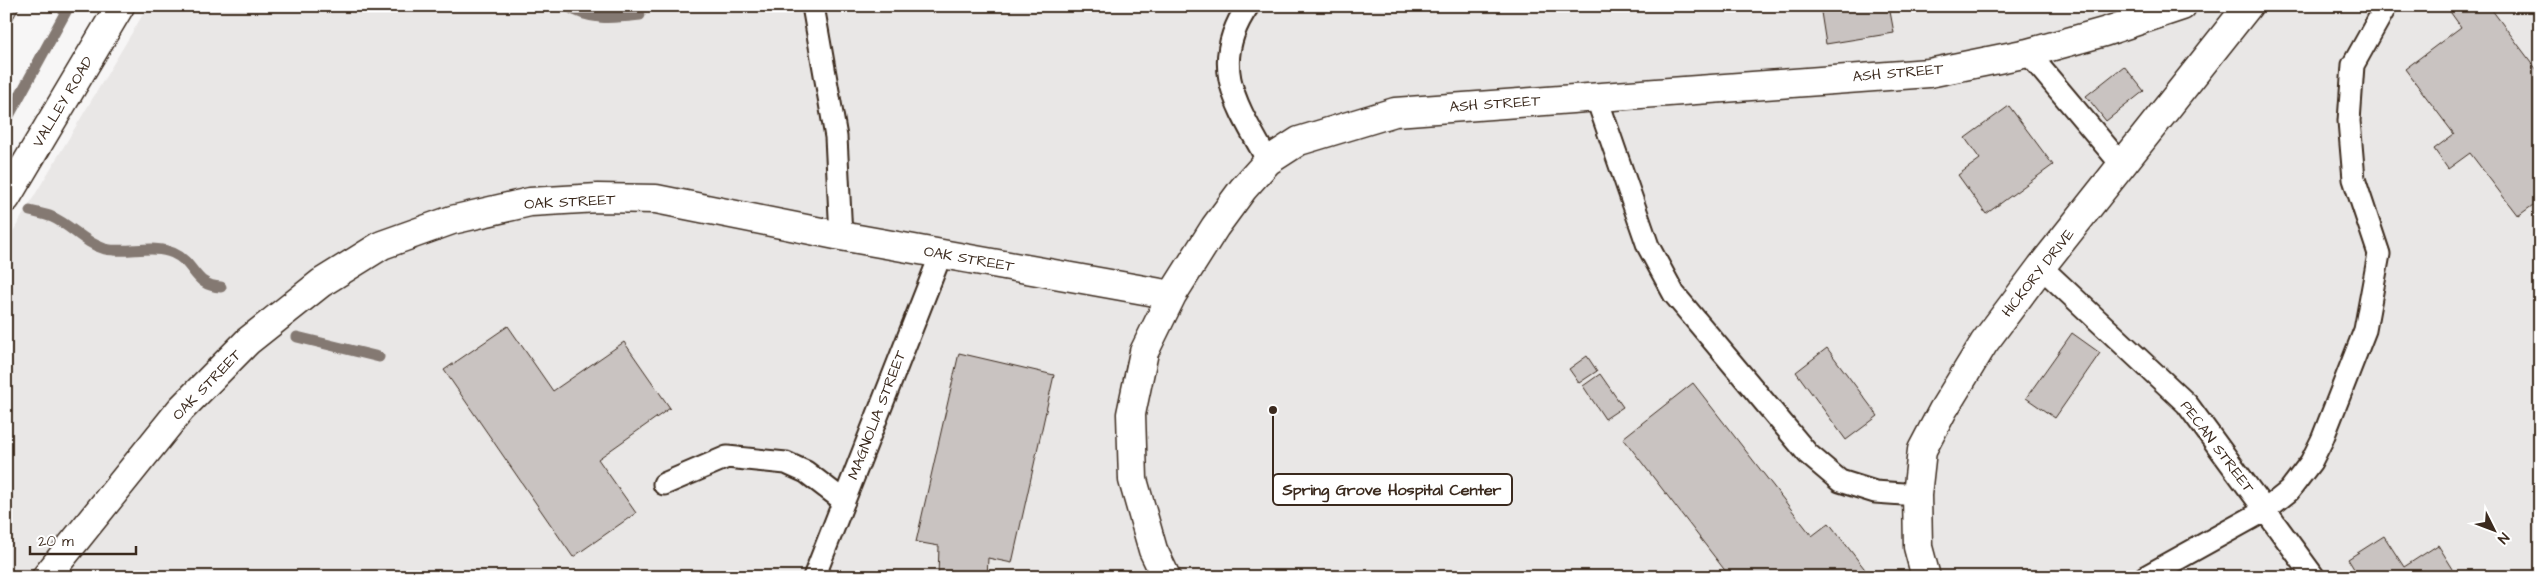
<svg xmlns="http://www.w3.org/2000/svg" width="2546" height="583" viewBox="0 0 2546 583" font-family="'Architects Daughter',sans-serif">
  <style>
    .built { fill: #e9e7e6 }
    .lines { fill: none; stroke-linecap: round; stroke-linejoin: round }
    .stream { stroke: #847972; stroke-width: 11 }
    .building { fill: #c9c3c1; stroke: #3b2a1e }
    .service-casing { stroke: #3b2a1e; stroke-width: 25 }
    .minor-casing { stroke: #3b2a1e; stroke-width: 31 }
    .tertiary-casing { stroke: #3b2a1e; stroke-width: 31 }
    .service { stroke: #fff; stroke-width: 21 }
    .minor { stroke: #fff; stroke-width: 28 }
    .tertiary { stroke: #fff; stroke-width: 28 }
    .labels { text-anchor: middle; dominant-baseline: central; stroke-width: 5; stroke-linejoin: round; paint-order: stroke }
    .street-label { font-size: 15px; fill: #3b2a1e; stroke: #fff }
    .leader { fill: none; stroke: #3b2a1e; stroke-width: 2 }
    .callout-dot { fill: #3b2a1e; stroke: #fff; stroke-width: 2 }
    .callout { fill: #fff; stroke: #3b2a1e; stroke-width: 2 }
    .callout-label { font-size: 16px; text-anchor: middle; font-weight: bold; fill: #3b2a1e }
  </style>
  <rect width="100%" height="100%" fill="#f7f6f6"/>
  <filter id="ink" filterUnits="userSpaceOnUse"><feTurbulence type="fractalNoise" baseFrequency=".02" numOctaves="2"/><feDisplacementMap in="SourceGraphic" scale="10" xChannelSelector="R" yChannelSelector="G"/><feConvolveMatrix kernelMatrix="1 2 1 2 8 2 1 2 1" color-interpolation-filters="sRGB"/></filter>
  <g filter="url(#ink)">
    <!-- built -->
    <path class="built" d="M148 6H2540V577H6V243Z"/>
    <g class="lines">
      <!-- stream -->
      <path class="stream" d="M567 6C591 21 613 18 640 15
        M6 121 69 6
        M30 211C37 213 45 214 52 217 71 225 84 243 105 249 127 254 153 244 173 253 196 263 193 286 221 287
        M297 337 379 357"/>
    </g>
    <!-- building -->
    <path class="building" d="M6 6H20L11 22 9 20 6 24Z
      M1820 6H1889L1894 33 1826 44Z
      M2446 6H2489L2540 74V200L2518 216 2470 153 2448 169 2434 149 2454 134 2405 69 2461 27Z
      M2124 66 2144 91 2106 121 2086 96Z
      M2009 106 2053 165 1986 214 1958 175 1980 159 1965 138Z
      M508 326 553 391 624 342 670 408 598 459 636 513 573 557 444 370Z
      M2072 333 2100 353 2055 418 2026 398Z
      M1827 348 1878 416 1846 440 1796 372Z
      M959 353 1054 375 1012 563 988 558 987 577H938L939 546 916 542Z
      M1587 356 1597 371 1579 383 1569 369Z
      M1600 374 1623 407 1605 419 1583 386Z
      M1693 383 1812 536 1829 523 1871 577H1730L1623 438Z
      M2384 536 2404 567 2438 545 2458 577H2359L2348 559Z"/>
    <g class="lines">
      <!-- service casing -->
      <g class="service-casing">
        <path id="service" d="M813 6 836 137 841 236
          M1248 6C1207 65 1238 107 1268 161
          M2028 53 2122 165
          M1596 96 1648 246 1674 294 1808 454 1840 481 1875 492 1917 495
          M2041 267 2187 404 2314 577
          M664 484 727 457 786 463 806 472 844 501
          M814 577 941 254
          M2145 577 2264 511 2289 491 2311 462 2322 440 2365 330 2379 254 2354 179 2349 121 2353 65 2386 6"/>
      </g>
      <!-- minor casing -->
      <g class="minor-casing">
        <path id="minor" d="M46 577 181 409 248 341 321 283 382 245 452 220 530 202 598 198 656 199 841 236 1172 295
          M1166 577 1153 550 1133 480 1131 414 1144 352 1172 295 1215 227 1243 189 1268 161 1299 141 1395 112 1929 73 2028 53 2104 32 2182 6
          M1926 577 1918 547 1917 495 1922 450 1943 410 1984 343 2041 267 2248 6"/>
      </g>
      <!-- tertiary casing -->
      <g class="tertiary-casing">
        <path id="tertiary" d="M6 198 120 6"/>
      </g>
      <!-- service -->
      <use href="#service" class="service"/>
      <!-- minor -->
      <use href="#minor" class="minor"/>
      <!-- tertiary -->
      <use href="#tertiary" class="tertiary"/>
    </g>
  </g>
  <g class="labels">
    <!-- street labels -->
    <g class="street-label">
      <text transform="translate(1898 73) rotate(-5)">ASH STREET</text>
      <text transform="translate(63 102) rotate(-59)">VALLEY ROAD</text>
      <text transform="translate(1495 104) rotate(-4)">ASH STREET</text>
      <text transform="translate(570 202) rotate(-3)">OAK STREET</text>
      <text transform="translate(969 259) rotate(10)">OAK STREET</text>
      <text transform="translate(2038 273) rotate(-52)">HICKORY DRIVE</text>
      <text transform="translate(207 385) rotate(-46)">OAK STREET</text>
      <text transform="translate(877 415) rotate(-69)">MAGNOLIA STREET</text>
      <text transform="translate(2217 447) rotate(53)">PECAN STREET</text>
    </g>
  </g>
  <!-- callouts -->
  <path class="leader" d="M1273 410L1273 490"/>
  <circle class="callout-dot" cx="1273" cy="410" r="5"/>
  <rect class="callout" x="1273" y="474" width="239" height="31" rx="5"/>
  <g class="callout-label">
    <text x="1392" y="495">Spring Grove Hospital Center</text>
  </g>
  <!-- margin -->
  <rect width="2546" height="583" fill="none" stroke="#fff" stroke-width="25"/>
  <rect x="12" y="12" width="2521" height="558" fill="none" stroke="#3b2a1e" stroke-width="2" filter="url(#ink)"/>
  <!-- north arrow -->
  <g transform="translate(2494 530) rotate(132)" stroke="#ffffff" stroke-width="4" paint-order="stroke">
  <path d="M0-4L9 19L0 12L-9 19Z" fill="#3b2a1e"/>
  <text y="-8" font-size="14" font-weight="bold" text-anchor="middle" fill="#3b2a1e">N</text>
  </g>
  <!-- scale -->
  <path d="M30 546v8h106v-8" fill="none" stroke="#3b2a1e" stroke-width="2.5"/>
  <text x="38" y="546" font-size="15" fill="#3b2a1e" stroke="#ffffff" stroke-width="4" paint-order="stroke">20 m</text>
</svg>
